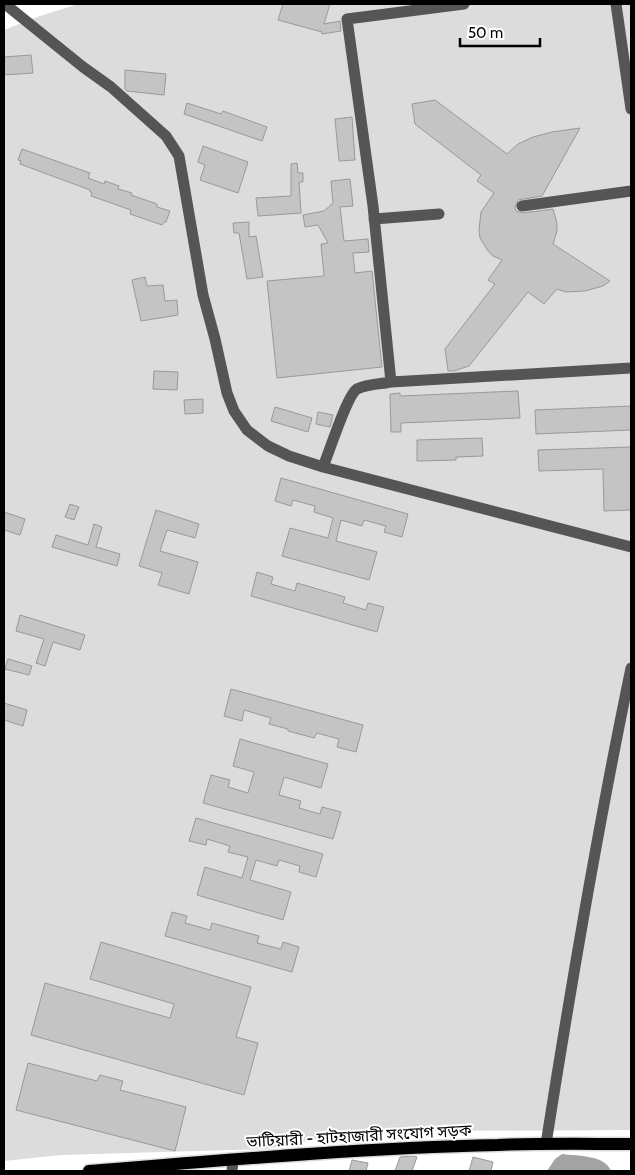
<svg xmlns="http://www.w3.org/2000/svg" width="635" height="1175" viewBox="0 0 635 1175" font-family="Cabin,'Noto Sans Bengali',sans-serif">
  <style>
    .green { fill: #dcdcdc }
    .water { fill: #a3a3a3 }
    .building { fill: #c4c4c4; stroke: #999 }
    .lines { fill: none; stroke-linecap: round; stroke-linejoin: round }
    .major-casing { stroke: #dbdbdb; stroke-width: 15 }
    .minor { stroke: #555; stroke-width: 11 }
    .major { stroke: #000; stroke-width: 12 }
    .labels { text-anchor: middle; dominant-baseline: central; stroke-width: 4; stroke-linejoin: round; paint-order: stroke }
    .street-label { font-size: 16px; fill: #000; stroke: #fff }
  </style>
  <rect width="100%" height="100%" fill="#fff"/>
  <!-- green -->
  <path class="green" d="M78 4H631V1130L436 1131 337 1135 266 1149 61 1155 4 1161V30L40 16Z"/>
  <!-- water -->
  <path class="water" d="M562 1154C576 1156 606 1155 611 1171H547L555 1159Z"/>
  <!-- building -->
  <path class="building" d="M283 4H330L324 24 340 21 341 31 322 34V32L278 20Z
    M31 55 33 73 4 75V57Z
    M125 70 166 74 164 95 127 91 125 89Z
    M435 100 507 154 518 144 533 137 552 132 580 128 542 196 518 200 515 208 516 211 523 213 553 209 557 223V231L553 244 610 281 603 286 585 291 566 292 557 289 544 304 528 292 469 366 454 371H448L445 349 495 284 488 280 502 260 493 256 488 251 480 238 479 230 481 212 494 193 477 181 481 175 415 124 412 104Z
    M187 103 221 114 223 111 267 127 262 141 184 114Z
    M352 117 355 160 339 161 335 119Z
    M203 146 248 162 238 193 200 180 205 165 198 162Z
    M22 149 90 173 88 178 104 184 105 181 119 186 118 189 132 193 131 195 157 204V207L170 211 166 222H164L162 225 130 214 131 210 91 196 92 192H90V190L20 164 21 161 18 160Z
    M297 163 298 173H303V182H299L301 213 258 216 256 198 291 196V164Z
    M350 179 353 206 340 207 344 241 368 239 369 252 353 253 355 273 372 271 382 367 277 378 267 281 324 276 321 244 328 243 318 225 305 227 303 215 324 211 333 203 331 181Z
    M249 222V237L256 236 263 277 247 279 239 233H234L233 223Z
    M145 277 147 286 163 285 165 301 177 300 178 315 141 321 132 280Z
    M154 371 178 372 177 390 153 389Z
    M518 391 520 418 401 423V432H391L390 394 400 393V396Z
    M203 399V413L185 414 184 400Z
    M631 406V430L536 434 535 410Z
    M275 407 312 418 308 432 271 421Z
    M318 412 333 415 330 427 316 424Z
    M482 438 483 456 456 457V460L417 461V440Z
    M631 447V510L604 511 603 469 539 471 538 450Z
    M281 478 408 514 402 537 384 532 386 526 364 520 362 526 341 520 336 541 377 552 369 580 282 556 290 528 328 538 333 518 314 512 315 506 293 500 291 506 275 501Z
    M70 504 79 507 74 520 65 517Z
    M156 510 199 524 195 538 167 530 160 551 198 562 189 594 158 585 162 573 139 566Z
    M4 512 25 519 20 535 4 530Z
    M94 524 102 527 96 547 120 554 117 566 52 547 56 535 88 545Z
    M257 572 273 577 271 584 295 591 297 583 345 597 343 603 366 610 368 603 384 607 377 632 251 596Z
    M20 615 85 635 80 650 53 642 45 666 36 663 44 639 16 631Z
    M8 659 32 666 29 675 5 669Z
    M231 689 363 725 356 752 337 747 339 739 317 733 314 738 288 731V729L269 724 271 718 244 710 242 721 224 716Z
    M4 703 27 710 23 726 4 720Z
    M240 739 328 764 321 788 284 777 279 795 301 801 299 808 320 814 322 807 341 812 333 839 203 803 211 775 230 780 228 787 248 793 254 772 233 766Z
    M196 818 323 854 316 877 299 872 300 866 279 860 277 866 256 860 250 880 291 892 283 920 197 895 205 867 242 878 248 857 228 852 230 846 207 839 206 845 189 841Z
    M172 912 187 916 185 923 210 930 212 923 259 936 257 943 281 949 283 942 299 947 292 972 165 936Z
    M101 942 251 987 236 1037 258 1043 244 1095 31 1035 45 983 170 1018 174 1004 90 979Z
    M28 1063 97 1081 100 1075 123 1081 120 1090 186 1107 175 1151 16 1110Z
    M413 1156 417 1157 412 1171H395L400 1157Z
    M473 1157 493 1162 491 1171H469Z
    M352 1160 368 1163 366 1171H349Z"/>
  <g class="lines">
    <!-- major casing -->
    <g class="major-casing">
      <path id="major" d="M89 1171C225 1160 362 1148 498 1145 543 1143 587 1144 631 1144"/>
    </g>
    <!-- minor -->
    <path class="minor" d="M5 4 83 67 111 87 166 136 179 156 203 295 215 339 227 393 234 411 247 430 268 446 289 456 323 467 631 547
      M464 4 347 19 373 206 391 382 631 368
      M616 4 631 109
      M522 206 631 191
      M374 219 439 214
      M323 467C329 453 347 395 357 389 367 384 381 384 391 382
      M546 1144C571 985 598 826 631 668
      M232 1171 233 1160"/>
    <!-- major -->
    <use href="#major" class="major"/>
  </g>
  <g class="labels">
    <!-- street labels -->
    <g class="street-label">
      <text transform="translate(359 1136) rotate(-3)">ভাটিয়ারী - হাটহাজারী সংযোগ সড়ক</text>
    </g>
  </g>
  <!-- border -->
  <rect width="635" height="1175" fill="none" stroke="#000000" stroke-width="10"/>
  <!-- scale -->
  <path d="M460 38v8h80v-8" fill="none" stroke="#000000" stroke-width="2.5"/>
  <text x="468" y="38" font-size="15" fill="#000000" stroke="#ffffff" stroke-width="4" paint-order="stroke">50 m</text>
</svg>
